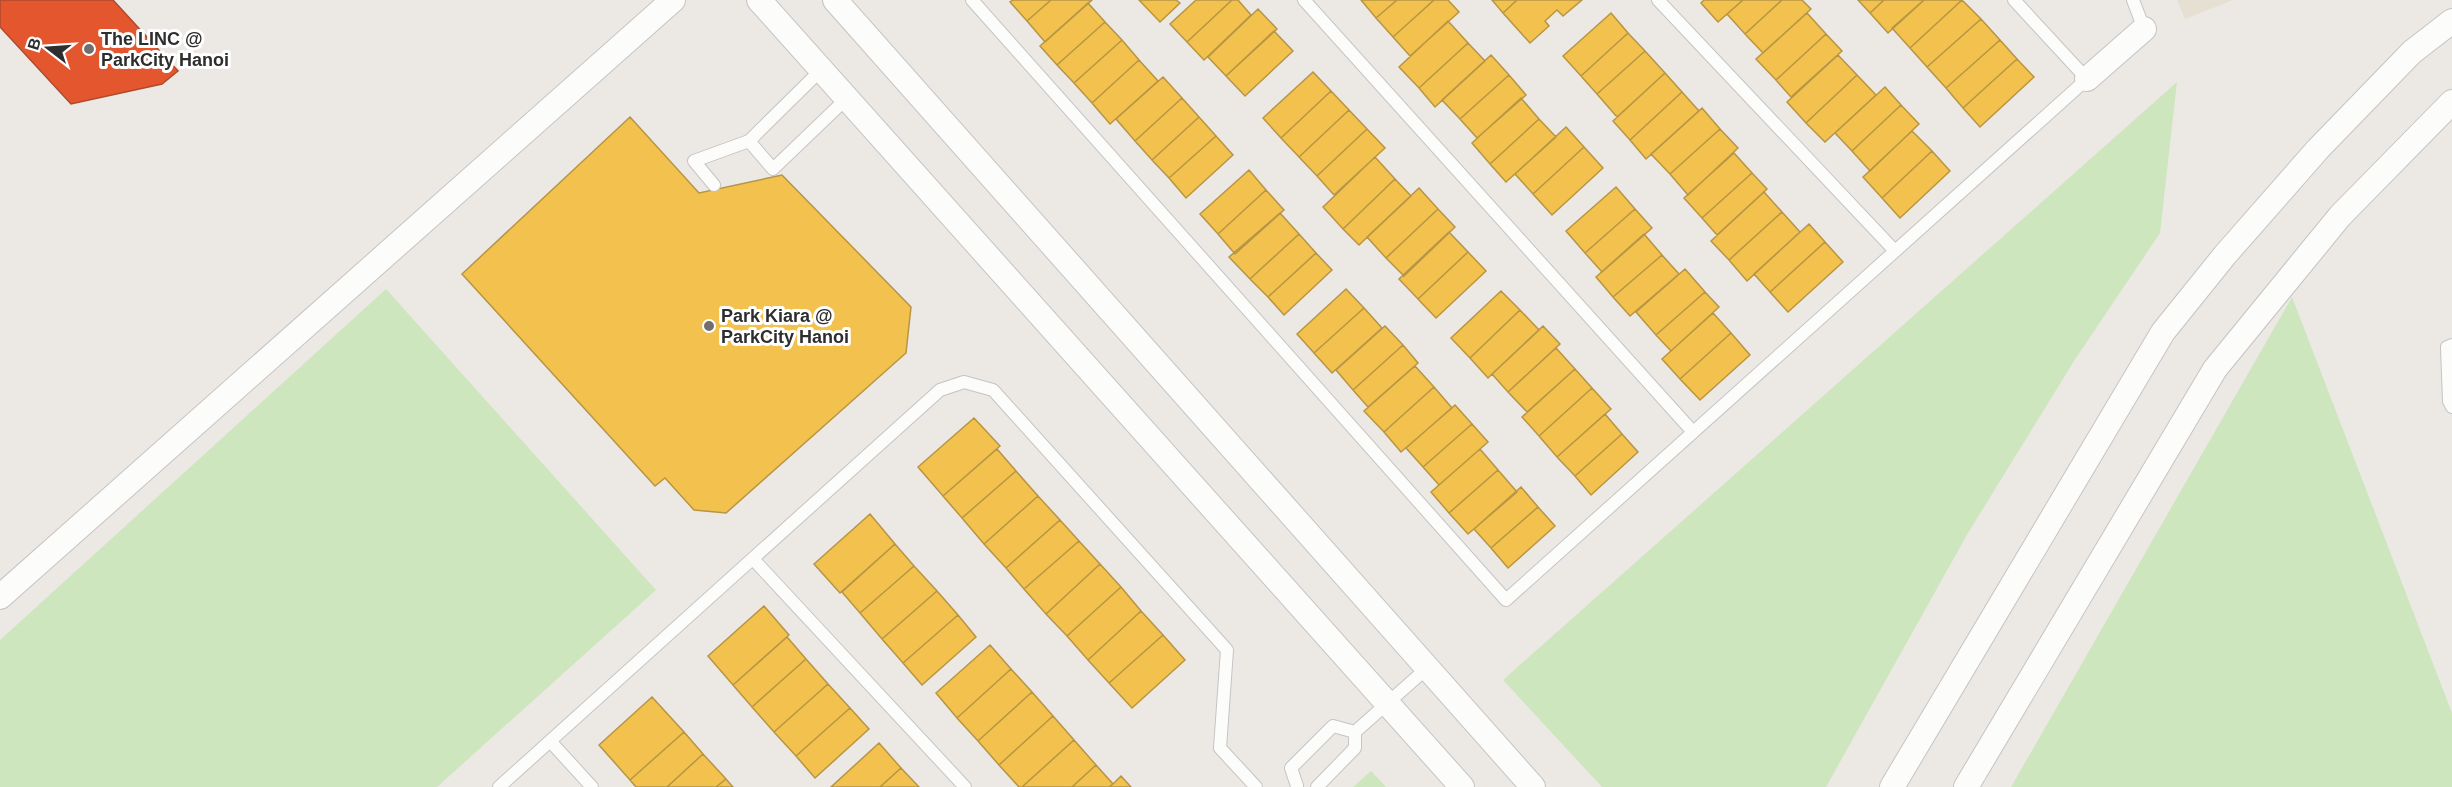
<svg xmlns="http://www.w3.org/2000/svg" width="2452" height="787" viewBox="0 0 2452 787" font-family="Helvetica,sans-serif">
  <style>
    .education { fill: #e6e0d3 }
    .green { fill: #cee6be }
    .homes { fill: #f2c14e; stroke: #b79544; stroke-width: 1.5 }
    .shops { fill: #e4572e; stroke: #ad4b2e; stroke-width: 1.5 }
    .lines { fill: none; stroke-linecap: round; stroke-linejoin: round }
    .service-casing { stroke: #c5c4c5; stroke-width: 14 }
    .minor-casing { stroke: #c5c4c5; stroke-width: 26 }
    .service { stroke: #fcfcfb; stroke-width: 12 }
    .minor { stroke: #fcfcfb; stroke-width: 24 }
    .poi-dot { fill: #706f6e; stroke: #fff; stroke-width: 2 }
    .labels { text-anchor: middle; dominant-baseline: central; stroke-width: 6; stroke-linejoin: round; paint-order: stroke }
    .poi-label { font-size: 18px; font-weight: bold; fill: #2e2e2e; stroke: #fff; text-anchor: start }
  </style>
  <rect width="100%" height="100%" fill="#ece8e4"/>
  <!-- education -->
  <path class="education" d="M2177 0H2233L2185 19Z"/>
  <!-- green -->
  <path class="green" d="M2177 82 2160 233 2074 361 1968 533 1826 787H1602L1503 680Z
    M386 289 656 590 437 787H0V640Z
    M2292 297 2452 713V787H2011Z
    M1371 771 1386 787H1353Z"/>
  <!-- homes -->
  <path class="homes" d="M1013 0H1051L1027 21 1010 2Z
    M1051 0H1092L1045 42 1027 21Z
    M1139 0H1176L1180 3 1160 22Z
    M1196 0H1232L1187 42 1170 24Z
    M1232 0H1238L1251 15 1204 60 1187 42Z
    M1361 0H1397L1376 18Z
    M1397 0H1434L1393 37 1376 18Z
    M1434 0H1448L1459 12 1410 56 1393 37Z
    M1492 0H1517L1503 13Z
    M1517 0H1582L1563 16 1557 10 1545 21 1549 26 1530 43 1503 13Z
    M1704 0H1743L1718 22 1701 3Z
    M1743 0H1782L1745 34 1727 14Z
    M1782 0H1802L1811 9 1763 53 1745 34Z
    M1858 0H1884L1870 13Z
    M1884 0H1924L1888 33 1870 13Z
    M1924 0H1962L1910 48 1892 28Z
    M1962 0 1981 19 1927 67 1910 48Z
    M1088 3 1105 22 1057 65 1040 46Z
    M1258 9 1277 29 1226 76 1208 57Z
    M1611 13 1628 33 1581 76 1563 56Z
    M1807 13 1826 34 1776 80 1756 59Z
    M1981 19 2000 40 1946 88 1927 67Z
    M1448 21 1468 43 1419 88 1399 67Z
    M1105 22 1122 40 1074 83 1057 65Z
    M1274 31 1293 51 1245 96 1226 76Z
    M1628 33 1645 51 1597 94 1581 76Z
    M1826 34 1842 51 1791 97 1776 80Z
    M1122 40 1139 60 1092 103 1074 83Z
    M2000 40 2017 59 1963 108 1946 88Z
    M1468 43 1485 61 1435 107 1419 88Z
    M1645 51 1665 73 1617 117 1597 94Z
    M1491 55 1509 75 1460 119 1442 100Z
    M1838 55 1857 75 1806 123 1787 102Z
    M2017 59 2034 77 1980 127 1963 108Z
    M1139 60 1158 81 1110 124 1092 103Z
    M1313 72 1331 91 1281 138 1263 118Z
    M1665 73 1682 92 1630 140 1613 121Z
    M1509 75 1526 95 1477 138 1460 119Z
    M1857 75 1876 95 1825 142 1806 123Z
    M1163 77 1182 98 1135 141 1116 119Z
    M1885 87 1901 105 1852 151 1835 133Z
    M1331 91 1349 110 1299 157 1281 138Z
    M1682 92 1699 111 1646 159 1630 140Z
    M1182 98 1199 117 1152 160 1135 141Z
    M1521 98 1539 119 1490 164 1472 143Z
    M1901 105 1919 124 1870 171 1852 151Z
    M1702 108 1720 129 1670 174 1651 154Z
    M1349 110 1367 129 1317 176 1299 157Z
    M630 117 699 193 782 175 911 307 906 353 726 513 694 510 665 478 655 486 462 274Z
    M1199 117 1216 136 1169 178 1152 160Z
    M1539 119 1556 137 1506 182 1490 164Z
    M1566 127 1584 147 1533 194 1515 174Z
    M1367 129 1385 148 1334 195 1317 176Z
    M1720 129 1738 148 1688 195 1670 174Z
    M1912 131 1932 151 1882 198 1863 177Z
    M1216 136 1233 155 1186 198 1169 178Z
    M1584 147 1603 168 1552 215 1533 194Z
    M1932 151 1950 171 1900 218 1882 198Z
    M1734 153 1752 173 1702 218 1684 198Z
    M1375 157 1395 179 1343 229 1323 207Z
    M1249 170 1266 190 1218 234 1200 214Z
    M1752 173 1767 189 1717 235 1702 218Z
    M1395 179 1411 196 1359 245 1343 229Z
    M1616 187 1635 209 1585 253 1566 231Z
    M1419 188 1438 209 1386 258 1367 237Z
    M1266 190 1284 210 1235 254 1218 234Z
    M1764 192 1782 212 1729 260 1711 241Z
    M1438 209 1455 227 1404 276 1386 258Z
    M1635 209 1652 228 1602 272 1585 253Z
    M1782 212 1800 232 1747 281 1729 260Z
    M1280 213 1299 234 1250 279 1229 257Z
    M1809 224 1825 242 1770 292 1754 274Z
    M1449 232 1468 252 1418 299 1399 279Z
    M1299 234 1316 253 1268 297 1250 279Z
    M1644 234 1662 255 1613 297 1596 277Z
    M1825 242 1843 262 1788 312 1770 292Z
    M1468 252 1486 271 1436 318 1418 299Z
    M1316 253 1332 270 1284 315 1268 297Z
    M1662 255 1679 274 1630 316 1613 297Z
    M1685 269 1705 292 1656 335 1636 312Z
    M1346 289 1364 308 1314 353 1297 334Z
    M1501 291 1520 310 1470 358 1451 338Z
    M1705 292 1719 307 1671 351 1656 335Z
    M1364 308 1382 328 1332 373 1314 353Z
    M1520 310 1539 330 1488 378 1470 358Z
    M1713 313 1731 333 1680 379 1662 359Z
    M1385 326 1403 345 1353 390 1336 370Z
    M1543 326 1560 344 1508 392 1492 374Z
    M1731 333 1750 355 1700 400 1680 379Z
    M1403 345 1418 363 1368 407 1353 390Z
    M1556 348 1575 369 1527 412 1508 392Z
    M1415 366 1434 387 1384 432 1364 411Z
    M1575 369 1592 388 1539 436 1522 417Z
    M1434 387 1452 408 1401 452 1384 432Z
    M1592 388 1611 409 1557 457 1539 436Z
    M1455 405 1472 424 1423 467 1406 448Z
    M1605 414 1622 434 1575 476 1557 457Z
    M974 418 1000 446 943 496 918 467Z
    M1472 424 1488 442 1439 485 1423 467Z
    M1622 434 1638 452 1591 495 1575 476Z
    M997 449 1016 471 962 518 943 496Z
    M1480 449 1498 470 1449 513 1431 492Z
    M1498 470 1517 492 1468 534 1449 513Z
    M1016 471 1038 496 984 544 962 518Z
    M1521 487 1538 507 1491 548 1474 529Z
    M1038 496 1060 520 1006 568 984 544Z
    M1538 507 1555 526 1508 568 1491 548Z
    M870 514 895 544 840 593 814 564Z
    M1060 520 1079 541 1024 589 1006 568Z
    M1079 541 1100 564 1046 614 1024 589Z
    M895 544 914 566 860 613 842 592Z
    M1100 564 1121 587 1067 636 1046 614Z
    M914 566 937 591 882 639 860 613Z
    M1121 587 1141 611 1088 660 1067 636Z
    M937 591 958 615 903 663 882 639Z
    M764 606 789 635 733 685 708 656Z
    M1141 611 1163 635 1109 683 1088 660Z
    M958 615 976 637 922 685 903 663Z
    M1163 635 1185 660 1132 708 1109 683Z
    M787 637 806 659 752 707 733 685Z
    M990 645 1011 669 957 718 936 693Z
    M806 659 828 684 774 732 752 707Z
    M1011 669 1032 692 978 741 957 718Z
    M828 684 850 708 796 756 774 732Z
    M1032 692 1053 716 999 765 978 741Z
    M652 697 684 732 630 780 599 745Z
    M850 708 869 729 815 778 796 756Z
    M1053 716 1074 740 1022 787H1019L999 765Z
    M684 732 703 754 667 787H636L630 780Z
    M1074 740 1096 765 1072 787H1022Z
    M879 743 901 768 880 787H831Z
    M703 754 726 779 716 787H667Z
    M1096 765 1113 784 1109 787H1072Z
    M901 768 919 787H880Z
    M1121 776 1131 787H1109L1113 784Z
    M726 779 733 787H716Z"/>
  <!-- shops -->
  <path class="shops" d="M0 0H113L178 71 162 84 71 104 0 27Z"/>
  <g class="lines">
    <!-- service casing -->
    <g class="service-casing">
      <path id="service" d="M972 0 1506 600 2087 79 2014 0
        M1304 0 1693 432
        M1658 0 1895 251
        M2133 0 2144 29
        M749 141 821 70
        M714 185 694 161 749 141 773 169 846 99
        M2452 345 2447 347 2449 401 2452 407
        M753 559 965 787
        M1355 732 1426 669
        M550 741 592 787
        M1297 786 1291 768 1333 726 1355 732
        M499 787 940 390 964 382 993 390 1227 650 1220 748 1256 787
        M1317 787 1355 748V732"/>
    </g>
    <!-- minor casing -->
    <g class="minor-casing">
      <path id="minor" d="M759 0 1462 787
        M835 0 1533 787
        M2087 79 2144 29
        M0 597 673 0
        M1892 787 2163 332 2225 255 2318 149 2412 52 2452 21
        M1966 787 2215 369 2340 216 2452 102"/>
    </g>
    <!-- service -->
    <use href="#service" class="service"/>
    <!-- minor -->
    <use href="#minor" class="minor"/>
  </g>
  <!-- markers -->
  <g class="poi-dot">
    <circle cx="89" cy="49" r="6"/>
    <circle cx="709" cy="326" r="6"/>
  </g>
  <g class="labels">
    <!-- poi labels -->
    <g class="poi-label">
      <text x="101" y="39">The LINC @<tspan x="101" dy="21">ParkCity Hanoi</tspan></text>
      <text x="721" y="316">Park Kiara @<tspan x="721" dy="21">ParkCity Hanoi</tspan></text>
    </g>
  </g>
  <!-- north arrow -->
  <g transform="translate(48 48) rotate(287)" stroke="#ffffff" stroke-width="4.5" paint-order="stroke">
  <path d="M0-4.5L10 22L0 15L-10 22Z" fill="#2e2e2e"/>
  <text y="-9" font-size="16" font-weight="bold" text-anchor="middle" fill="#2e2e2e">B</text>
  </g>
</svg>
